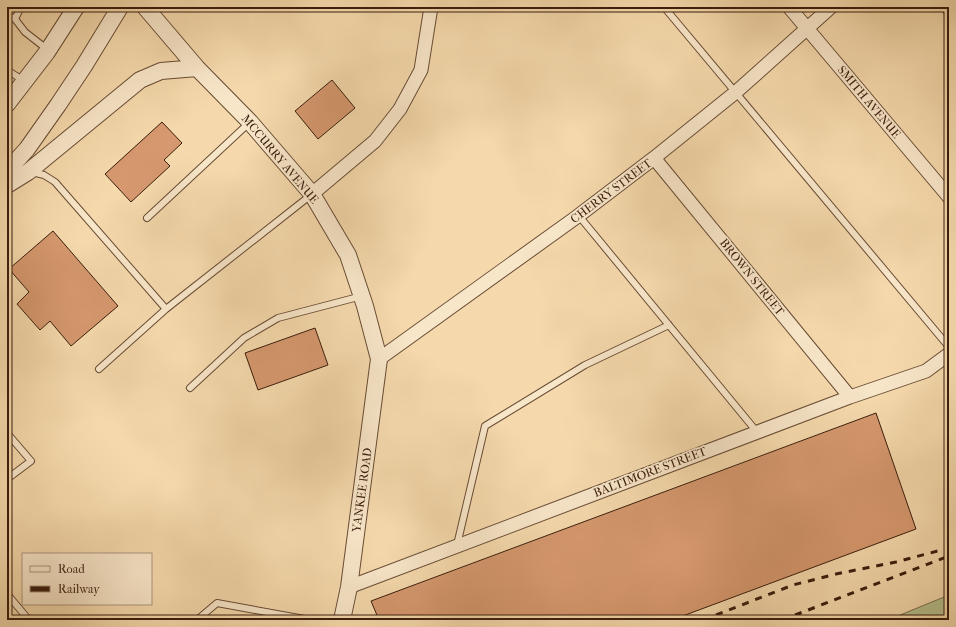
<svg xmlns="http://www.w3.org/2000/svg" width="956" height="627" viewBox="0 0 956 627" font-family="'IM FELL French Canon',serif">
  <style>
    .green { fill: #b6c08e; stroke: #786e4e }
    .building { fill: #d6986e; stroke: #391d0d }
    .lines { fill: none; stroke-linecap: round; stroke-linejoin: round }
    .service-casing { stroke: #684c35; stroke-width: 8 }
    .minor-casing { stroke: #684c35; stroke-width: 15 }
    .tertiary-casing { stroke: #684c35; stroke-width: 18 }
    .service { stroke: #f8e6c9; stroke-width: 6 }
    .minor { stroke: #f8e6c9; stroke-width: 13 }
    .tertiary { stroke: #f8e6c9; stroke-width: 16 }
    .rail { stroke: #391d0d; stroke-width: 3; stroke-dasharray: 7 7; stroke-linecap: butt }
    .labels { text-anchor: middle; dominant-baseline: central; stroke-width: 3.5; stroke-linejoin: round; paint-order: stroke }
    .street-label { font-size: 12px; fill: #391d0d; stroke: #f8e6c9 }
  </style>
  <rect width="100%" height="100%" fill="#f5d9ac"/>
  <filter id="stains"><feTurbulence type="fractalNoise" baseFrequency=".005" numOctaves="4"/><feColorMatrix values="0 0 0 0 .2 0 0 0 0 .09 0 0 0 0 .02 0 0 0 .5 -.17"/></filter>
  <radialGradient id="worn" r=".72"><stop offset=".6" stop-color="#630" stop-opacity="0"/><stop offset="1" stop-color="#630" stop-opacity=".3"/></radialGradient>
  <!-- green -->
  <path class="green" d="M949 595V620H888Z"/>
  <!-- building -->
  <path class="building" d="M332 80 355 108 318 139 295 111Z
    M162 122 182 143 164 160 170 166 131 202 105 174Z
    M53 231 118 306 71 346 50 321 40 330 17 304 29 292 9 269Z
    M315 328 328 365 258 390 245 353Z
    M876 413 916 529 672 620H379L371 601Z"/>
  <g class="lines">
    <!-- service casing -->
    <g class="service-casing">
      <path id="service" d="M21 7 15 19 25 32 48 50
        M664 7 949 347
        M943 7 949 14
        M7 15 15 19
        M7 70 24 81
        M32 172 44 175 55 182 166 309
        M579 216 757 432
        M147 218 249 123
        M99 369 166 309 311 195
        M190 388 244 338 278 318 362 296
        M7 433 31 461 7 479
        M457 545 485 426 585 365 669 325
        M7 594 29 620
        M197 620 217 603 310 620"/>
    </g>
    <!-- minor casing -->
    <g class="minor-casing">
      <path id="minor" d="M789 7 949 197
        M654 158 850 397
        M312 194 375 141 400 109 421 70 431 7
        M379 359 578 216 654 158 736 92 831 7
        M349 587 850 397 926 371 949 354"/>
    </g>
    <!-- tertiary casing -->
    <g class="tertiary-casing">
      <path id="tertiary" d="M145 7 197 68 250 122 312 194 348 255 365 306 379 359 349 587 342 620
        M7 104 47 52 76 7
        M7 171 27 149 58 105 84 66 120 7
        M7 185 28 172 140 80 161 71 197 68"/>
    </g>
    <!-- service -->
    <use href="#service" class="service"/>
    <!-- minor -->
    <use href="#minor" class="minor"/>
    <!-- tertiary -->
    <use href="#tertiary" class="tertiary"/>
    <!-- rail -->
    <path class="rail" d="M703 620 793 585 836 574 896 562 949 548
      M782 620 949 556"/>
  </g>
  <g class="labels">
    <!-- street labels -->
    <g class="street-label">
      <text transform="translate(869 102) rotate(50)">SMITH AVENUE</text>
      <text transform="translate(280 159) rotate(50)">MCCURRY AVENUE</text>
      <text transform="translate(611 191) rotate(-37)">CHERRY STREET</text>
      <text transform="translate(752 277) rotate(51)">BROWN STREET</text>
      <text transform="translate(650 472) rotate(-21)">BALTIMORE STREET</text>
      <text transform="translate(362 490) rotate(-82)">YANKEE ROAD</text>
    </g>
  </g>
  <!-- margin -->
  <rect width="956" height="627" fill="none" stroke="#f5d9ac" stroke-width="24"/>
  <rect x="8" y="8" width="940" height="611" fill="none" stroke="#391d0d" stroke-width="2"/>
  <rect x="12" y="12" width="932" height="603" fill="none" stroke="#391d0d"/>
  <!-- legend -->
  <rect x="22" y="553" width="130" height="52" fill="#f8e6c9" stroke="#ac967e"/>
  <rect x="30" y="566" width="20" height="6" fill="#f8e6c9" stroke="#ac967e"/>
  <text x="58" y="573" font-size="12" fill="#391d0d">Road</text>
  <rect x="30" y="586" width="20" height="6" fill="#391d0d" stroke="#ac967e"/>
  <text x="58" y="593" font-size="12" fill="#391d0d">Railway</text>
  <rect width="100%" height="100%" filter="url(#stains)"/>
  <rect width="100%" height="100%" fill="url(#worn)"/>
</svg>
